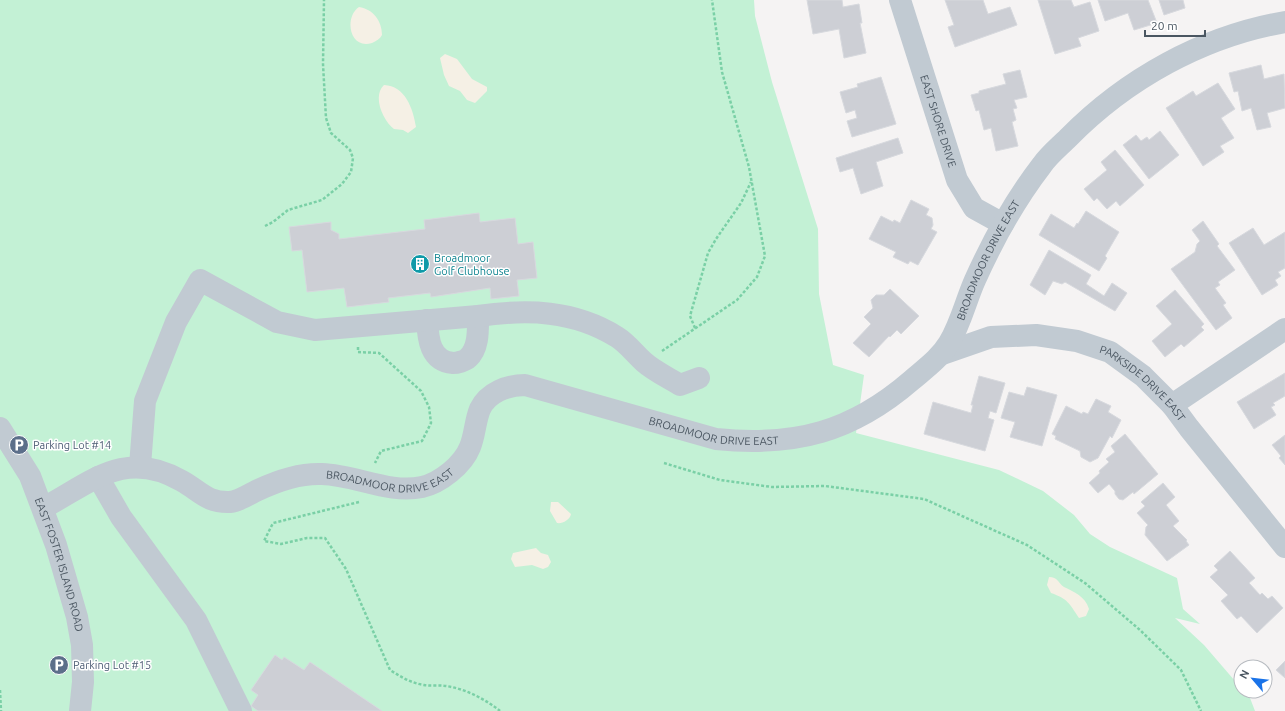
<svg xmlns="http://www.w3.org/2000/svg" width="1285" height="711" viewBox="0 0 1285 711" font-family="Ubuntu,sans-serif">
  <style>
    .green { fill: #c3f1d5 }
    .sand { fill: #f5f0e5 }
    .building { fill: #cdcfd5; stroke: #d7d9de }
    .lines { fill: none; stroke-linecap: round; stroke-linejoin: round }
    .path { stroke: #7ad0a6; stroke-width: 2.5; stroke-dasharray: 3 2; stroke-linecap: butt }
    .minor { stroke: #c1cad2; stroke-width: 22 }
    .labels { text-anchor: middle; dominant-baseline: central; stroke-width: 3; stroke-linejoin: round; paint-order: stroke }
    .street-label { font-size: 11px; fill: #4a5661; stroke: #fff }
    .culture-label { font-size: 11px; fill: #0d838f; stroke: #fff; text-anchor: start }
    .service-label { font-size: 11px; fill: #4e5e75; stroke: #fff; text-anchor: start }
  </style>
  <rect width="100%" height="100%" fill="#f5f3f3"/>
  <!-- green -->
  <path class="green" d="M0 0H754L755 16 772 82 818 229 819 294 833 365 864 375 856 433 999 470 1043 491 1074 515 1090 534 1110 547 1177 578 1183 609 1200 624 1175 618 1204 645 1241 688V691H1244L1250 698 1255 711H0Z"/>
  <!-- sand -->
  <path class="sand" d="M359 7C373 9 382 21 382 35 380 39 376 41 372 43 349 50 344 17 359 7Z
    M445 54 457 59 472 79 487 87V91L475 103 467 100 460 91 449 86 444 75 440 58Z
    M384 85C405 86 413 108 416 127L408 133 403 130 394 129C383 121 372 96 384 85Z
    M551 502H558L571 514C570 520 562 524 557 523L550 511Z
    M536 548 541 553 548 555 551 562 548 567 543 569 532 565 515 567 511 559 513 553Z
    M1049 577C1058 577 1058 583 1064 587 1074 592 1085 596 1089 609L1086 616 1079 618C1069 603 1068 599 1051 593L1047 585Z"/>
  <!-- building -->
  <path class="building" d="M807 0H842L843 7 859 4 862 23H860L866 53 844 58 839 29 813 34Z
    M945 0H983L988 14 1010 7 1017 25 955 47 948 27 954 25Z
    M1038 0H1071L1074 7 1090 2 1099 31 1078 38 1081 46 1055 54Z
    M1098 0H1148L1157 23 1134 30 1128 13 1105 21Z
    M1159 0H1183L1185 8 1164 15Z
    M1261 65 1264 79 1284 74 1285 108 1267 113 1271 127 1257 130 1251 108 1242 111 1238 91 1234 92 1229 73Z
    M1020 70 1027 97 1014 100 1017 108 1013 109 1016 120 1012 122 1018 146 996 151 991 128 984 130 979 110 976 111 971 95 979 93V91L1006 84 1003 74Z
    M881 77 896 124 852 137 847 121 857 118 855 110 846 113 840 92 858 87 857 84Z
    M1218 83 1235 109 1221 118 1234 138 1220 146 1224 152 1203 166 1166 108 1193 91 1196 96Z
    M1160 131 1179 155 1149 179 1123 145 1136 135 1141 141 1147 137 1149 140Z
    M898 138 903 153 876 162 883 186 861 194 853 168 840 172 836 158Z
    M1115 150 1144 185 1120 206 1116 201 1107 209 1097 198 1094 201 1084 189 1107 170 1101 162Z
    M911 200 929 209 926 215 932 218 933 225 931 229 937 232 918 265 910 261 908 264 893 257 896 252 869 239 881 216 893 222 894 220 900 223Z
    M1086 211 1119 232 1105 256 1107 258 1099 271 1039 235 1051 214 1074 228 1077 223 1078 224Z
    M479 213 480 222 515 218 518 244 533 242 537 278 517 280 519 296 491 299 490 288 431 297 430 293 388 298 389 302 347 307 344 288 307 292 302 250 292 251 289 227 331 222V230L339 234V239L425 229 424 220Z
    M1203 221 1219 244 1217 246 1235 270 1218 282 1220 285 1215 288 1226 303 1223 305 1232 318 1216 330 1171 269 1195 252 1197 244 1200 241 1192 230Z
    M1253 228 1264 245 1285 232V268L1278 272 1281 276 1275 280 1278 285 1262 295 1229 243Z
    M1049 250 1091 275 1086 284 1104 296 1112 283 1127 293 1115 311 1065 282 1062 284 1053 281 1045 295 1030 285Z
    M890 289 919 316 901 334 897 330 890 337 889 336 869 357 853 343 871 324 864 317 873 308 871 300 876 295H884Z
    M1175 290 1204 324 1201 327 1204 330 1184 347 1181 344 1165 357 1152 341 1172 324 1156 306Z
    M1285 373V396L1273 403 1275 405 1271 407 1276 415 1254 429 1237 402Z
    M979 376 1005 383 996 413 990 411 988 418 994 420 985 451 924 434 933 402 971 413 973 405H971Z
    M1027 387 1057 395 1042 446 1010 437 1015 422 1001 418 1009 392 1024 396Z
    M1096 399 1111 406 1108 412 1121 420 1112 438 1110 436 1098 458 1090 462 1081 457 1080 451 1055 439 1056 436 1052 434 1066 406 1082 414 1083 412 1088 414Z
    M1125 434 1158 474 1134 494 1133 492 1123 500 1119 499 1115 494V491L1109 484 1098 493 1089 483 1100 473 1099 471 1109 462 1106 459 1115 452 1111 446Z
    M1285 435V465L1279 458 1281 456 1272 445Z
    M1163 483 1175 497 1166 505 1179 521 1173 526 1187 540 1186 541 1189 545 1167 561 1145 535 1146 527 1148 525 1137 513 1145 506 1141 502Z
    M1230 551 1255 578 1249 583 1260 595 1262 593 1268 599 1272 596 1283 608 1257 633 1241 616 1237 619 1221 601 1228 595 1210 577 1218 570 1214 566Z
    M275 655 282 660 284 657 304 670 310 662 382 711H258L251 706 258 695 251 690Z
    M1285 661V678L1276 670Z"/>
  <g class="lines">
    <!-- path -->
    <path class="path" d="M265 226 273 222 288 210 322 200 342 184 351 172 353 158 350 150 331 133 326 118 323 64 324 0
      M695 328 690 316 708 253 716 239 741 203 751 182
      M358 347V352L379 353 421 391 429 407 431 423 422 441 381 451 375 463
      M662 351 737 300 757 277 765 256 749 167 722 72 712 0
      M664 463 720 480 772 487 825 486 924 499 1027 545 1085 583 1140 630 1181 670 1201 711
      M359 502 273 523 264 541 281 544 307 538H325L346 569 390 670C401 677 411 683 424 685 431 686 439 685 446 686 466 689 485 699 500 711
      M0 690 1 711"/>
    <!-- minor -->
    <g class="minor">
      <path id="s1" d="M900 0 957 180 974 208 1003 224"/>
      <path d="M427 320C428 339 430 361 453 363 457 363 465 361 468 358 479 348 478 330 478 316"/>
      <path id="s2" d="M942 354 991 337 1036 335 1077 341 1110 352 1143 376 1172 405 1189 428 1285 547"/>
      <path d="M1172 405 1285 329"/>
      <path id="s3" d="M0 428 30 476 56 545 77 617 82 645 83 682 80 711"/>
      <path d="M140 466 145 401 176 322 200 280 277 322 315 330 478 316C527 309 574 310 617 337 627 343 635 354 644 362 654 371 669 378 680 385L699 378"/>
      <path d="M98 477 121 517 196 620 241 711"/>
      <path id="s4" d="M43 508C92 482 125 448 182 481 200 491 207 503 230 502 240 501 249 494 258 490 277 481 300 473 322 474 356 475 389 494 422 487 440 483 463 465 470 447 475 435 475 421 480 409 488 392 508 385 525 385L716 439C795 447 852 432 912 380 926 368 940 358 949 343 961 323 966 300 975 280 993 240 1015 200 1042 165 1049 155 1059 147 1068 138 1126 79 1203 36 1285 22"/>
    </g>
  </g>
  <!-- icons -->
  <defs>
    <g id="building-disc" transform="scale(1)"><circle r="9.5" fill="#0f9aa8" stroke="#fff"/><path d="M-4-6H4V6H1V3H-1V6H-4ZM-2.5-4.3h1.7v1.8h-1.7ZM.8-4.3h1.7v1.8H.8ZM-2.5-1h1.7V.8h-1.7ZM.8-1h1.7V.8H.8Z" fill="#fff"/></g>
    <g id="parking-disc" transform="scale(1)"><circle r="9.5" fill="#5c6f8a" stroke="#fff"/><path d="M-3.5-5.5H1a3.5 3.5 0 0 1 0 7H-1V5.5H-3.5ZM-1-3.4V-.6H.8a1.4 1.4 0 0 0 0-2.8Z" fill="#fff"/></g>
  </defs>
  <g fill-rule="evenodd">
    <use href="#building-disc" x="420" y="264"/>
    <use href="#parking-disc" x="19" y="445"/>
    <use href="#parking-disc" x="59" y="665"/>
  </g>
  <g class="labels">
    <!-- street labels -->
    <g class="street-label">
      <text stroke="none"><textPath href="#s1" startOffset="127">EAST SHORE DRIVE</textPath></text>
      <text stroke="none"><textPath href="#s4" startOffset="1115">BROADMOOR DRIVE EAST</textPath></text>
      <text stroke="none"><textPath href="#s2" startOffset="218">PARKSIDE DRIVE EAST</textPath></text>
      <text stroke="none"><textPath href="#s4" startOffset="756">BROADMOOR DRIVE EAST</textPath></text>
      <text stroke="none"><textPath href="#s4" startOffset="372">BROADMOOR DRIVE EAST</textPath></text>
      <text stroke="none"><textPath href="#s3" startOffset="150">EAST FOSTER ISLAND ROAD</textPath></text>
    </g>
    <!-- culture labels -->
    <g class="culture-label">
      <text x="434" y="258">Broadmoor<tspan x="434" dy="13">Golf Clubhouse</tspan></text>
    </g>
    <!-- service labels -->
    <g class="service-label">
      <text x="33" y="445">Parking Lot #14</text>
      <text x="73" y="665">Parking Lot #15</text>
    </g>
  </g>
  <!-- north arrow -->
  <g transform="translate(1253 679) rotate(298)"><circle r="19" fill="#ffffff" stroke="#b7bbc0"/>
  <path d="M0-3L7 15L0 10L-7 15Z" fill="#1a73e8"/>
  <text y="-6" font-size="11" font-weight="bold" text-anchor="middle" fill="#4a5661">N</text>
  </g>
  <!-- scale -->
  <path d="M1145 30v6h60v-6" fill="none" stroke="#4a5661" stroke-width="2"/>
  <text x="1151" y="30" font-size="12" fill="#4a5661" stroke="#ffffff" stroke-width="3" paint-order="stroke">20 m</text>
</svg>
